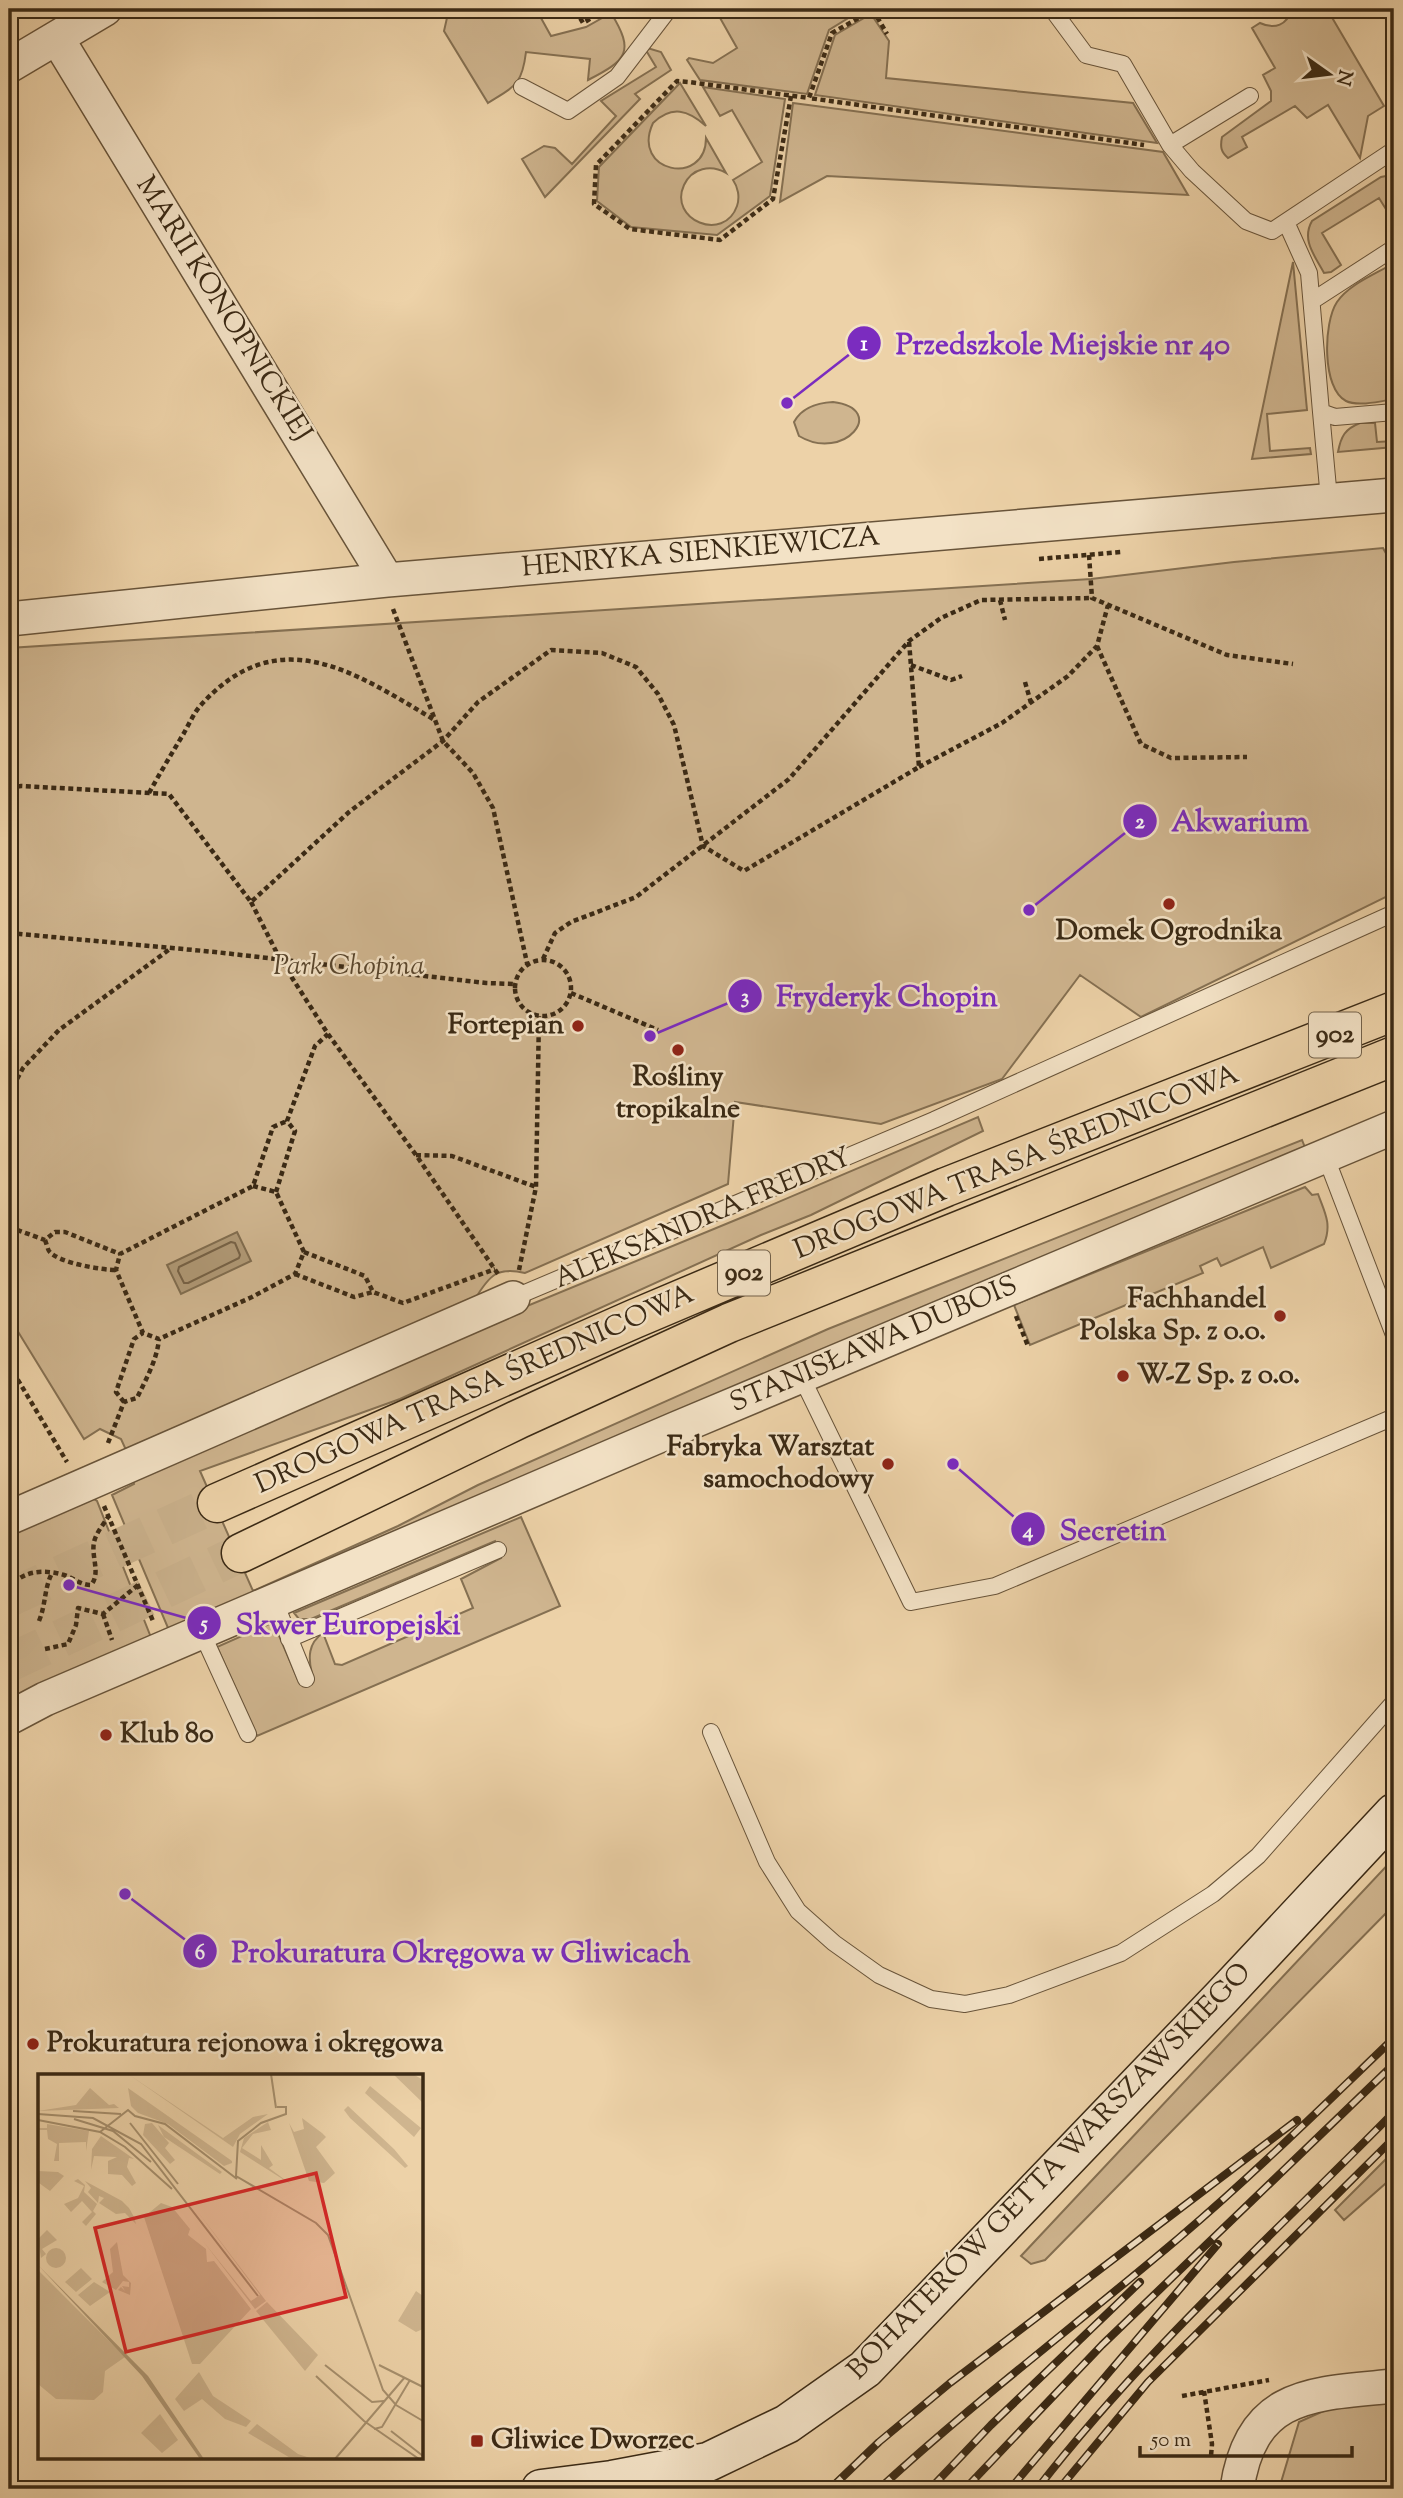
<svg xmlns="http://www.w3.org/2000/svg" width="1403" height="2498" viewBox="0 0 1403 2498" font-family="'Sorts Mill Goudy',serif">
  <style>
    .green { fill: #cfb58f; stroke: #857052; stroke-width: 2 }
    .water { fill: #b09976; stroke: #816d4f; stroke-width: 2 }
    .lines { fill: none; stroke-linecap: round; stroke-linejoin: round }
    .shore { stroke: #766246; stroke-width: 2 }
    .primary-tunnel { stroke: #c9b08b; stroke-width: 38; stroke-dasharray: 38 19; stroke-linecap: butt }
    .service-casing { stroke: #68543a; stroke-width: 18 }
    .minor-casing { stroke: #68543a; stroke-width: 36 }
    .secondary-casing { stroke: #3b2a15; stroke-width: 41 }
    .primary-casing { stroke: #3b2a15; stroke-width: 41 }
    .path { stroke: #3b2a15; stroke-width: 4.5; stroke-dasharray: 5 3.5; stroke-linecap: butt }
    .service { stroke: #f3e2c6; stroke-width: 16 }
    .minor { stroke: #f3e2c6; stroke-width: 33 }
    .secondary { stroke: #f3e2c6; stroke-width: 38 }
    .primary { stroke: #edd2a8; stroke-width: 38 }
    .rail-casing { stroke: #3b2a15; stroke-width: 8 }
    .rail { stroke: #f3e2c6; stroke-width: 5; stroke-dasharray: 16; stroke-linecap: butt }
    .poi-dot { fill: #8f2418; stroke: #f3e2c6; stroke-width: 2.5 }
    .labels { text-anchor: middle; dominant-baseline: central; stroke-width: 5; stroke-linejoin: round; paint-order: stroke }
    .shield { fill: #f3e2c6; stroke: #72614a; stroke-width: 2 }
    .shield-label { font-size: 26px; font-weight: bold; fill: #3b2a15 }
    .street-label { font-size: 28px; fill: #3b2a15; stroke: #f3e2c6 }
    .poi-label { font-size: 28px; font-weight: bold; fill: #3b2a15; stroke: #f3e2c6; text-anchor: start }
    .park-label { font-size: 28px; font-style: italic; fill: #59462d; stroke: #f3e2c6 }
    .inset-road { fill: none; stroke: #a68f6d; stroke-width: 2 }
    .view { fill: #d62828; fill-opacity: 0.15; stroke: #d62828; stroke-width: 3.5 }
    .inset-edge { fill: none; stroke: #3b2a15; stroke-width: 3.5 }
    .leader { fill: none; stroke: #7b2cbf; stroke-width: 2.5 }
    .callout-dot { fill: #7b2cbf; stroke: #f3e2c6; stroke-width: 2.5 }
    .mark-label { font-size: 21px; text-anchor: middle; font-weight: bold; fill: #fff }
    .callout-label { font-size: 30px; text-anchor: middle; font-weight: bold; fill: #7b2cbf; stroke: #f3e2c6; stroke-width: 5; stroke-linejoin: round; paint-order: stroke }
  </style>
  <rect width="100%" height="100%" fill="#edd2a8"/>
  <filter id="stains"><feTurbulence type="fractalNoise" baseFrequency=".00286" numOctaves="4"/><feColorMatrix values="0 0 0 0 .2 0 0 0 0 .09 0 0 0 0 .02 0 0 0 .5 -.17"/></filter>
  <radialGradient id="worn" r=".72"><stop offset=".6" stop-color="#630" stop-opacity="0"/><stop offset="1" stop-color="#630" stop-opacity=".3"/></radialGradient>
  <!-- green -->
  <path class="green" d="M449 9H536L551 36 586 27 611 13C635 52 627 60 588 80L590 59 526 52C522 85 515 86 488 103L444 31Z
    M715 9H863L829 30 807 94 700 80 687 60 689 58 713 63 737 48Z
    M1292 9H1327L1384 106 1368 116 1360 158 1328 105 1307 118 1295 106 1242 137 1247 147 1228 158C1221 152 1220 147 1222 137L1271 101V91L1263 75 1275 68 1252 28 1260 23C1275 30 1287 25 1292 9Z
    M871 14 889 41 886 78 1133 103 1157 143 815 95 835 35Z
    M644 47 661 52 671 70 635 94 640 99 545 197 522 159 544 146 555 148 572 164 616 116 601 101 656 67Z
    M680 83 706 126C688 110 672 105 653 123 630 173 706 187 706 138L726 173C711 164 692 168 684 185 668 220 724 243 737 206 740 197 738 187 733 180L762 162 732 110 720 116 703 87 785 99 770 196 717 235 631 227 597 201 599 167Z
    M793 103 1163 152 1188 195 827 176 780 202Z
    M1391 175 1394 176V222L1379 198 1322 233 1341 265 1331 272 1324 273C1315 256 1301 240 1312 221L1381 177Z
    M1293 262 1307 410 1267 414 1270 451 1310 448 1311 454 1252 459Z
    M1394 263V399C1382 401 1358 407 1346 401 1322 389 1323 323 1337 302 1349 284 1376 274 1394 263Z
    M833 402C889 409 844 463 799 436L794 422C802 407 817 403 833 402Z
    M1360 423H1375L1377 442 1394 441V447L1338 452C1341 436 1345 429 1360 423Z
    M1383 548 1394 568V893L1141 1017 1080 975 1002 1079 881 1124 735 1102 728 1184 525 1273C497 1266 489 1276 475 1299L126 1450 121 1439 100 1429 84 1439 9 1317V648L1091 579 1234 562Z
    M978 1117 983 1131 811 1215 761 1235 400 1399 200 1471 253 1591 398 1526 478 1485 828 1329 1302 1140 1306 1150 171 1631 168 1628 112 1495 134 1484 132 1475 498 1318 755 1212Z
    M1305 1187 1312 1195 1318 1194C1325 1213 1332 1224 1324 1244L1271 1268 1263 1247 1221 1266 1217 1258 1200 1266 1203 1273 1030 1345 1014 1305Z
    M86 1494 97 1501 152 1640 9 1709V1530Z
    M521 1517 560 1606 257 1736 217 1647 269 1624 277 1631 298 1680 312 1674C308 1658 308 1643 323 1633L335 1664 342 1665 473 1608 461 1579 501 1558 495 1541 311 1619H299L294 1613Z
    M1394 1858V1905L1045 2260 1031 2264 1021 2256Z
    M1394 2151V2176L1344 2220 1335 2210Z
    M1394 2400V2489H1279L1299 2422 1337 2405Z"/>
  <!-- water -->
  <path class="water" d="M237 1232 251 1261 181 1294 167 1265Z"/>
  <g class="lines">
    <!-- shore -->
    <path class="shore" d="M231 1242 235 1243 240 1255 239 1258 188 1283H184L178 1271 179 1267Z"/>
    <!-- primary-tunnel -->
    <path class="primary-tunnel" d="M9 1598 217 1503
      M9 1663 241 1553"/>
    <!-- service casing -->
    <g class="service-casing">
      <path id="service" d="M1052 9 1086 55 1123 64 1170 145 1192 171 1246 221 1272 231 1394 150
        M522 87 568 111 617 77 669 9
        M1170 145 1250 96
        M1286 222 1309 273 1321 412 1335 417 1394 412
        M1312 301 1394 248
        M1321 412 1329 499
        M1325 1155 1394 1335
        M513 1298 934 1120 1394 913
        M801 1376 911 1602 995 1586 1394 1417
        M274 1600 306 1679
        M201 1631 248 1734
        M289 1639 498 1550
        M711 1732 767 1862 798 1911 834 1943 879 1975 931 1999 965 2004 1009 1995 1121 1953 1213 1894 1258 1856 1394 1702
        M9 2173 10 2175"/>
    </g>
    <!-- minor casing -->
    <g class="minor-casing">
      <path id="minor" d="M57 38 387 580
        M9 66 105 9
        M9 619 387 580 1394 495
        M9 1518 513 1298
        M9 1718 45 1699 675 1429 1394 1127
        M1237 2489C1251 2391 1314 2394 1394 2386"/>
    </g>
    <!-- secondary casing -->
    <g class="secondary-casing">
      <path id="secondary" d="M541 2489 612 2480 708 2462 787 2424 865 2369 1222 1997 1394 1813"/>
    </g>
    <!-- primary casing -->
    <g class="primary-casing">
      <path id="primary" d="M217 1503 634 1319 946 1187 1394 1011
        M241 1553 519 1419 729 1323 1394 1056"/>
    </g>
    <!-- path -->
    <path class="path" d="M873 10 832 33 809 98 1144 145
      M873 10 887 34
      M576 11 583 23 607 9
      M791 96 773 199 720 240 630 229 594 204 596 165 677 81 689 82 809 98
      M1089 555 1092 598 1227 655 1293 664
      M1039 559 1121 552
      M1000 600 1005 620
      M393 609 443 741 473 773 493 808 527 963
      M1097 646 1141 744 1171 758 1247 757
      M911 665 951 680 962 676
      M1025 682 1031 703
      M919 767 1002 723 1068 676 1097 646 1108 605
      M9 788 21 786 169 794 251 902 349 812 443 741 478 702 551 650 602 653 636 667 658 694 674 725 703 846 744 871 919 767 909 641
      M149 793C160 773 172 753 184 733 189 724 194 713 200 706 277 620 353 671 433 719
      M251 902 280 959 328 1034 416 1155 498 1274
      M9 933 215 952 486 983 515 984
      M543 959 555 933 571 922 636 897 789 779 909 641 941 618 981 600 1092 598
      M515 988a28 28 0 1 1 56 0a28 28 0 1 1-56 0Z
      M571 993 658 1030
      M9 1094 23 1068 59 1030 170 949
      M416 1155 452 1156 536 1187
      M253 1186 276 1192 304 1252 295 1274 252 1297 159 1339 143 1333 116 1270 120 1254 253 1186 273 1127 287 1121
      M276 1192 295 1131 287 1121 315 1046 328 1034
      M9 1227 45 1240 55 1232H65L120 1254
      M45 1240C46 1242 48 1250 49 1251 58 1263 102 1270 116 1270
      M304 1252 365 1276 373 1292 403 1303 495 1269
      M519 1270 536 1187 539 1016
      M295 1274 354 1297 373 1292
      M1016 1316 1028 1346
      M9 1365 67 1462
      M124 1402 116 1392 134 1339 143 1333
      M108 1443 124 1402 137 1398C146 1379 157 1360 159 1339
      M104 1506 153 1621
      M9 1590C20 1570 44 1569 64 1575 74 1578 80 1585 91 1585 101 1573 91 1557 94 1542 96 1533 103 1525 108 1517
      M103 1614 112 1640
      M39 1621C46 1604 44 1589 52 1573
      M45 1649 68 1644 76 1625 78 1608 103 1614 138 1585
      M1204 2391 1212 2444 1211 2456
      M1182 2396 1269 2380"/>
    <!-- service -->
    <use href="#service" class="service"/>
    <!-- minor -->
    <use href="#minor" class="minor"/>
    <!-- secondary -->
    <use href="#secondary" class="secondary"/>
    <!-- primary -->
    <use href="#primary" class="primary"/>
    <!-- rail casing -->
    <g class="rail-casing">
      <path id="rail" d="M830 2489 879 2442 950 2383 1297 2120
        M879 2489C976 2400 1080 2322 1180 2237 1254 2174 1324 2105 1394 2038
        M930 2489 991 2425 1140 2282
        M965 2489 1102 2345 1394 2064
        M1010 2489 1218 2244
        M1037 2489C1143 2352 1273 2235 1394 2112
        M1059 2489 1148 2382 1394 2138"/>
    </g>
    <!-- rail -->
    <use href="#rail" class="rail"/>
  </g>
  <!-- markers -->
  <g class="poi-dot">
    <circle cx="1169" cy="904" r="7"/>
    <circle cx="578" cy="1026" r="7"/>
    <circle cx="678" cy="1050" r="7"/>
    <circle cx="1280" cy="1316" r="7"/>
    <circle cx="1123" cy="1376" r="7"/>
    <circle cx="888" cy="1464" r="7"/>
    <circle cx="106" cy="1735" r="7"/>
    <circle cx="33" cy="2044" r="7"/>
    <rect x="470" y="2434" width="14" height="14" rx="3.5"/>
  </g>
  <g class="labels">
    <!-- shield labels -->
    <g class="shield">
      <rect x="1309" y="1012.5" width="52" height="45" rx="5"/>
      <rect x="718" y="1250.5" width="52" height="45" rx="5"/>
    </g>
    <g class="shield-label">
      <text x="1335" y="1035">902</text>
      <text x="744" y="1273">902</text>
    </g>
    <!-- street labels -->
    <g class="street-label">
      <text transform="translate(223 309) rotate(58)">MARII KONOPNICKIEJ</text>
      <text transform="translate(701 553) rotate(-5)">HENRYKA SIENKIEWICZA</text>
      <text transform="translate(1017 1163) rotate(-22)">DROGOWA TRASA ŚREDNICOWA</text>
      <text transform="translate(703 1219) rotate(-23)">ALEKSANDRA FREDRY</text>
      <text transform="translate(874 1345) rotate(-23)">STANISŁAWA DUBOIS</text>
      <text transform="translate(475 1390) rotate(-24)">DROGOWA TRASA ŚREDNICOWA</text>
      <text transform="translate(1050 2172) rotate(-46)">BOHATERÓW GETTA WARSZAWSKIEGO</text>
    </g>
    <!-- poi labels -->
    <g class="poi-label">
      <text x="1169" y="932" text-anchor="middle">Domek Ogrodnika</text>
      <text x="564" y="1026" text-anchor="end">Fortepian</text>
      <text x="678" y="1078" text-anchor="middle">Rośliny<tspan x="678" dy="32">tropikalne</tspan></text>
      <text x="1266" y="1300" text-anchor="end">Fachhandel<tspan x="1266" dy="32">Polska Sp. z o.o.</tspan></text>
      <text x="1137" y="1376">W-Z Sp. z o.o.</text>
      <text x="874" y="1448" text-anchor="end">Fabryka Warsztat<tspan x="874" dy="32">samochodowy</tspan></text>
      <text x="120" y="1735">Klub 80</text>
      <text x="47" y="2044">Prokuratura rejonowa i okręgowa</text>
      <text x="491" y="2441">Gliwice Dworzec</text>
    </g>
    <!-- park labels -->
    <g class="park-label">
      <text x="349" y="967">Park Chopina</text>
    </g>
  </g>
  <!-- overview -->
  <g transform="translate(38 2074)">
    <rect width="385" height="385" fill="#edd2a8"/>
    <path d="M90 0 185 64 215 43 230 40 202 60 195 73ZM355 0H375L385 6V29ZM332 12 383 54 376 63 327 19ZM52 14 71 31 76 30 81 34 0 37 38 31ZM90 14 194 87V89L186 92 130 50 100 39 93 32ZM310 32 356 75 370 92 367 94 312 44 306 36ZM264 44 284 59 288 63 278 73 297 99 286 109 271 107 251 49 256 58 266 55ZM0 47 1 54H9V50L51 57 48 77V68L21 69V87H16L19 70 10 65 9 56H0ZM230 48 233 56 215 60 204 74 223 86V71L235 91 231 94 254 111 202 78 206 64ZM114 49 131 69 127 74 137 86 132 90 105 61 107 50ZM120 51 184 98 182 100 126 63ZM63 62 96 85 91 84 89 93 98 109 94 112 84 101 70 100V87L79 83 56 82 53 96 54 75ZM0 97 20 98 26 102 12 117 1 109ZM40 105 47 111 46 118 59 130 55 137 58 140 48 152 44 148 54 138 44 127 33 138 26 130 40 124 46 112 36 107ZM47 107 84 127 91 134 96 143 98 150 87 139 78 140 61 129 66 124 61 122 60 129 50 118 53 114ZM123 129 134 133 152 155 150 161 168 175 169 188 176 187 213 235 162 290H154L106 143ZM160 138 228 227 217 235 165 167 213 227 222 221ZM9 156 19 166 4 175 8 180 3 184 0 165ZM79 168 85 201 93 209 92 221 80 216 83 213 87 217 84 212 91 213V208L85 207 78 216 64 208 75 198 72 175ZM8 184a10 10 0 1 1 20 0a10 10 0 1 1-20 0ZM43 194 54 205 38 218 27 208ZM0 196 87 283 67 297 65 318 56 326 18 325 0 310ZM56 208 72 218 52 232 40 221ZM378 217 385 222V255L378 258 360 247ZM229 228 280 281 267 297 218 237ZM161 298 175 322 213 347 208 353 187 345 164 325 146 337 137 325ZM122 340 140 366 124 379 103 359ZM219 350 260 380 275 385H254L210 359Z" fill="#cfb58f"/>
    <path d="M0 191 110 302 166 385H162L104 302Z" fill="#b09976"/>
    <path class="inset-road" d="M233 0 238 34M239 33H248V40L223 49 200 67 198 102 278 149 290 161 345 316 358 331 385 347M35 37 83 40M0 40 55 44 103 70 220 222M36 45 75 57 113 88M0 46 62 58 87 73 134 115M92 49 140 110M62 58 90 36 97 42 127 50 199 105M287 291 334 328 346 327M341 291 385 313M278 302 326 347 381 385M336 355 344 353 372 306M353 357 385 382M297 385 367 303"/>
    <path class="view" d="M278 99 308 223 88 278 57 154Z"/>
    <rect width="385" height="385" class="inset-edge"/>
  </g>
  <!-- callouts -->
  <path class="leader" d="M787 403L864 343M1029 910L1140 821M650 1036L745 996M953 1464L1028 1529M69 1585L204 1623M125 1894L200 1951"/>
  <g class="callout-dot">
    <circle cx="787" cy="403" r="7"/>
    <circle cx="1029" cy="910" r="7"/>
    <circle cx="650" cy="1036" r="7"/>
    <circle cx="953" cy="1464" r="7"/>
    <circle cx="69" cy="1585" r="7"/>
    <circle cx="125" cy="1894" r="7"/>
    <circle cx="864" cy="343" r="18"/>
    <circle cx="1140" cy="821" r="18"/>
    <circle cx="745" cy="996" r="18"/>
    <circle cx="1028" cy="1529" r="18"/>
    <circle cx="204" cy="1623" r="18"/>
    <circle cx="200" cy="1951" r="18"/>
  </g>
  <g class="mark-label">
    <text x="864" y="350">1</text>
    <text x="1140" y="828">2</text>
    <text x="745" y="1003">3</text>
    <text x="1028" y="1537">4</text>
    <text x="204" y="1630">5</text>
    <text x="200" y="1959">6</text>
  </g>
  <g class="callout-label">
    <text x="1063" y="354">Przedszkole Miejskie nr 40</text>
    <text x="1240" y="831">Akwarium</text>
    <text x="887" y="1006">Fryderyk Chopin</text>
    <text x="1113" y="1540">Secretin</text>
    <text x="348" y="1634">Skwer Europejski</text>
    <text x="461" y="1962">Prokuratura Okręgowa w Gliwicach</text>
  </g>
  <!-- margin -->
  <rect width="1403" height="2498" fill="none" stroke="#edd2a8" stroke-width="35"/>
  <rect x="10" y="10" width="1382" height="2477" fill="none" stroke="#3b2a15" stroke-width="3.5"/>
  <rect x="18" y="18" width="1368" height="2463" fill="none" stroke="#3b2a15" stroke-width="2"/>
  <!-- north arrow -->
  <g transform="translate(1329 74) rotate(104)" stroke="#f3e2c6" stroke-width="5" paint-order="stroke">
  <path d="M0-5L12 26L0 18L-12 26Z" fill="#3b2a15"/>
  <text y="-10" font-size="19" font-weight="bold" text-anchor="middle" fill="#3b2a15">N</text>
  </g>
  <!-- scale -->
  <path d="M1140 2446v10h212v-10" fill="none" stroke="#3b2a15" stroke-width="3.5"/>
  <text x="1151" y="2446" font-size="21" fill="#3b2a15" stroke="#f3e2c6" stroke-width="5" paint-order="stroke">50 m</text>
  <rect width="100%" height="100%" filter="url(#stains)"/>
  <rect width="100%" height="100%" fill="url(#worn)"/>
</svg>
